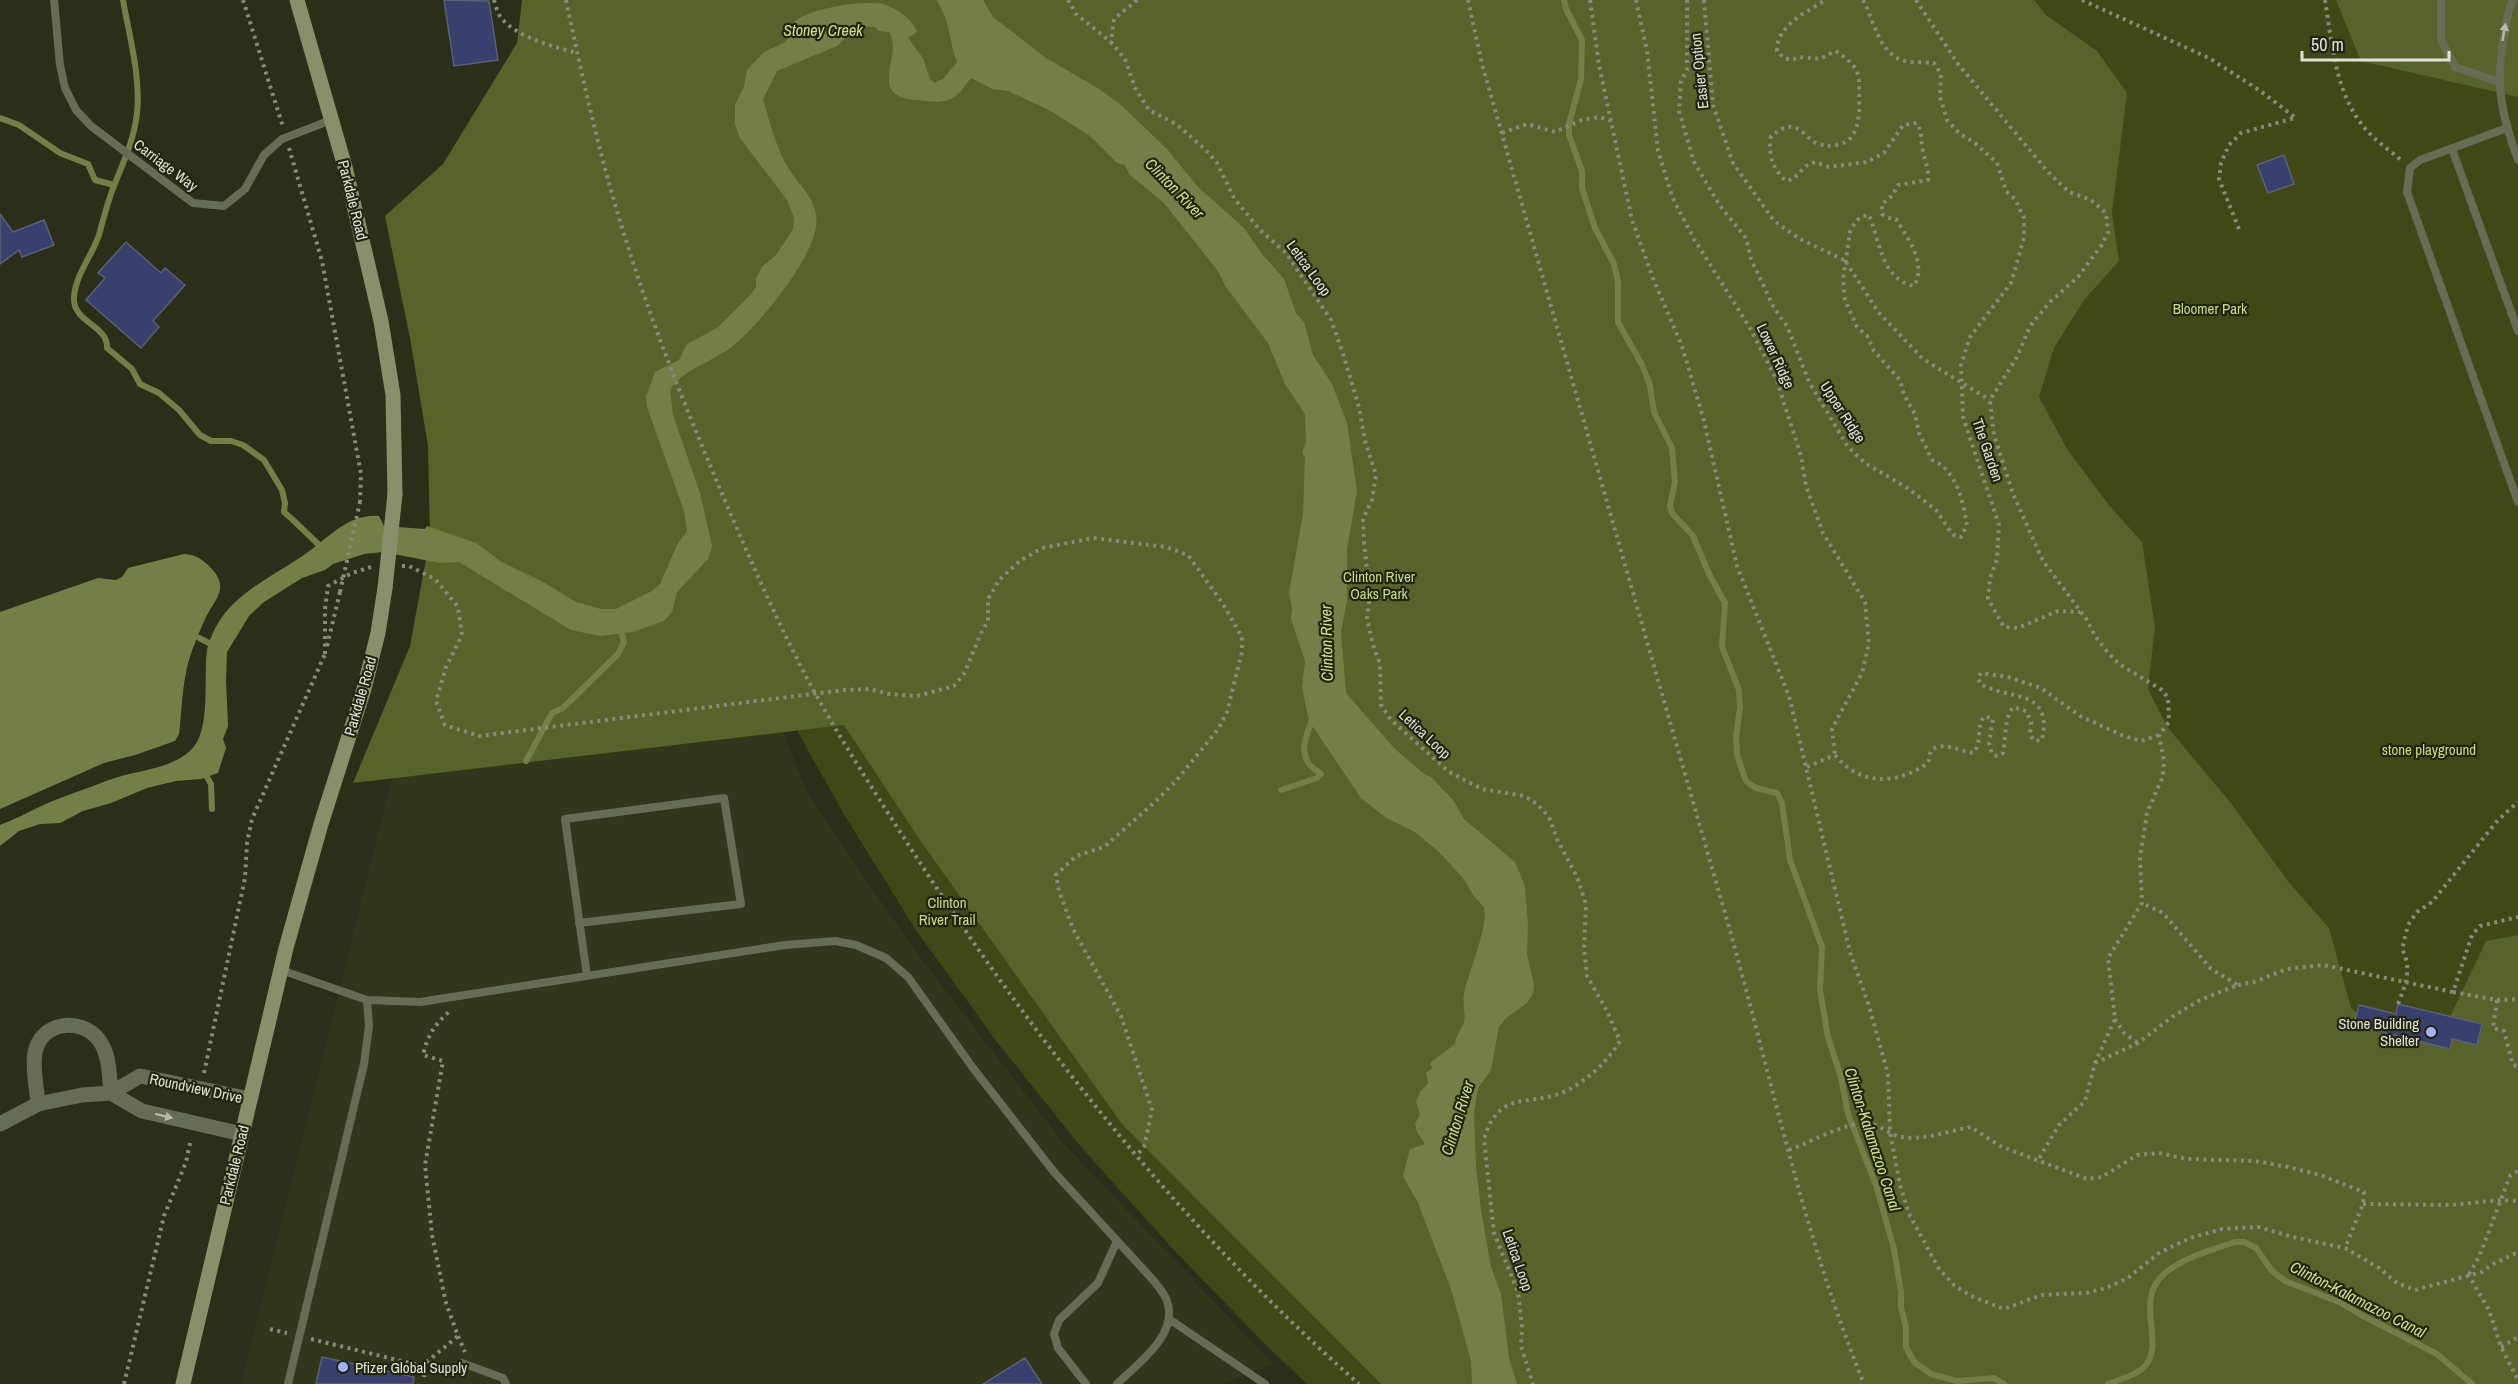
<svg xmlns="http://www.w3.org/2000/svg" width="2518" height="1384" viewBox="0 0 2518 1384" font-family="'Archivo Narrow',sans-serif">
  <style>
    .built { fill: #32371b }
    .green { fill: #404817 }
    .forest { fill: #58622b }
    .water { fill: #747f47 }
    .lines { fill: none; stroke-linecap: round; stroke-linejoin: round }
    .stream { stroke: #747f47; stroke-width: 6 }
    .building { fill: #39406e; stroke: #5b6076; stroke-width: 1.5 }
    .path { stroke: #888b7a; stroke-width: 4; stroke-dasharray: 3 4.5; stroke-linecap: butt }
    .lane { stroke: #676c55; stroke-width: 8 }
    .street { stroke: #676c55; stroke-width: 15 }
    .secondary { stroke: #88906b; stroke-width: 15 }
    .path-bridge { stroke: #888b7a; stroke-width: 4; stroke-dasharray: 3 4.5; stroke-linecap: butt }
    .secondary-bridge { stroke: #88906b; stroke-width: 15 }
    .oneway { fill: #b6b9a9 }
    .poi-dot { fill: #a4b2fc; stroke: #212510; stroke-width: 2 }
    .labels { text-anchor: middle; dominant-baseline: central; stroke-width: 4.5; stroke-linejoin: round; paint-order: stroke }
    .street-label { font-size: 15px; fill: #e0e3d6; stroke: #212510 }
    .park-label { font-size: 15px; fill: #cbdc88; stroke: #212510 }
    .poi-label { font-size: 15px; fill: #e0e3d6; stroke: #212510; text-anchor: end }
    .water-label { font-size: 16px; font-style: italic; fill: #d0e08c; stroke: #212510 }
  </style>
  <rect width="100%" height="100%" fill="#2b2f1a"/>
  <!-- built -->
  <path class="built" d="M768 692 807 793 912 947 1064 1144 1272 1363 1223 1384H241L404 731Z"/>
  <!-- green -->
  <path class="green" d="M528 0H2518V1384H1307L1266 1345 1172 1248 1081 1147 997 1042 916 930 845 816 777 695Z"/>
  <!-- forest -->
  <path class="forest" d="M522 0H2034L2046 15 2097 51 2127 93 2112 213 2119 261 2084 300 2054 348 2039 397 2067 449 2108 504 2142 542 2155 627 2148 689 2168 728 2230 802 2291 885 2329 928 2351 1008 2392 1043 2449 1019 2486 941 2518 935V1384H1381L1122 1124 922 843 844 725 353 783 410 646 430 537 428 446 410 338 385 216 443 164 517 43Z
    M2336 0H2518V97L2361 61Z"/>
  <!-- water -->
  <path class="water" d="M936 0H983L993 17 1046 58 1099 89 1121 105 1167 149 1198 187 1244 228 1262 254 1284 279 1296 313 1304 322 1313 355 1332 384 1347 423 1357 491 1347 549V601L1341 631 1346 693 1395 749 1423 773 1431 777 1453 800 1464 819 1515 862 1525 886 1528 925 1527 954 1534 984 1533 994 1527 1003 1506 1018 1499 1027 1491 1070 1478 1088 1474 1113 1476 1166 1481 1210 1491 1267 1501 1294 1509 1358 1517 1384H1472L1471 1361 1451 1289 1418 1203 1403 1176 1410 1149 1425 1144 1417 1132 1415 1124 1420 1114 1416 1102 1420 1092 1428 1083 1426 1073 1432 1068 1430 1063 1455 1044C1456 1035 1461 1030 1464 1022 1466 1015 1462 1003 1464 994 1469 969 1488 930 1484 907L1473 895 1463 878 1439 852 1415 832 1386 818 1361 798 1309 721 1302 687 1305 661 1291 619 1292 608 1289 593 1303 514 1305 457 1302 453 1306 442 1305 414 1285 384 1268 343 1226 287 1218 271 1164 203 1130 175 1125 165 1117 163 1090 136 1049 110 1008 91 992 89 972 78C965 83 962 93 953 98 942 104 930 101 917 100 865 97 904 56 889 32L879 31 875 27 859 26 837 46 777 71 763 99C770 123 777 152 791 172 801 187 813 196 816 215 823 249 759 325 733 346 713 362 684 368 670 390L673 415 700 493 712 546 708 559 677 592 672 612 664 621 633 632 600 636 571 630 459 562 440 563 383 552 364 554 333 564 325 570 302 578 264 602 249 616 227 652 226 681 228 726 223 739 226 748 218 773 201 779 176 781 147 788 111 803 83 811 60 823 40 824 19 831 0 846V825C13 820 25 814 37 808 60 797 86 789 109 780 135 770 169 770 190 751 212 732 203 677 207 651 208 643 213 632 217 625 236 591 278 574 308 552 331 536 348 514 379 516L384 526 425 529 427 526 476 543 502 562 545 583 576 602 601 609H616L652 591 660 584 678 543 687 531 684 511 647 407 646 397 655 372 679 360 687 344 717 328 751 294 756 287V279L762 267 776 255 793 229 794 218 787 200 740 138 735 125V105L744 86 747 70 764 52 786 42C789 36 788 29 791 25 804 8 864 0 883 4 896 8 913 19 917 32L908 38 923 58 930 79 935 83 943 79 957 62C949 42 950 18 936 0Z
    M184 554C197 555 202 559 211 568 230 588 215 599 206 617 201 628 192 649 189 660 182 683 182 711 179 734L175 741 135 755 104 763 0 809V612L98 578 116 580 122 577 128 568Z"/>
  <g class="lines">
    <!-- stream -->
    <path class="stream" d="M123 0C129 35 141 77 137 113 134 141 122 165 112 191 107 205 103 220 99 235 92 256 75 275 74 298 73 323 108 325 107 348L132 369 140 384 159 393 179 410 200 435 211 441H231L243 445 264 460 282 490 285 503 284 512 292 519 318 544
      M1564 0 1566 9 1582 40 1581 79 1569 124V135L1582 171V188L1595 228 1614 264 1618 282V322L1642 365 1650 385 1654 412 1672 448 1675 482 1670 506 1672 513 1693 536 1710 576 1725 603 1722 647 1739 690 1740 707 1736 737 1737 754 1744 776 1747 782 1756 788 1777 793 1782 803 1790 860 1822 947 1820 990 1828 1037 1841 1077 1848 1114 1876 1185 1894 1249 1901 1292V1307L1906 1327V1347L1914 1362 1931 1374 1957 1381 1994 1378 2004 1384
      M0 118 19 125 60 153 88 164 95 180 114 185
      M199 638 209 643
      M526 761 552 713 563 708 618 654 624 642 622 634
      M207 777 211 784 212 809
      M1281 790 1317 778 1321 774C1317 771 1312 768 1309 764 1300 752 1306 735 1311 723
      M2108 1384C2119 1380 2133 1376 2142 1369 2169 1346 2132 1302 2164 1274 2183 1257 2212 1250 2235 1242H2244L2256 1248 2272 1271 2285 1281 2339 1302 2363 1316 2437 1354 2472 1384"/>
  </g>
  <!-- building -->
  <path class="building" d="M444 0 489 1 498 60 454 66Z
    M2284 155 2294 184 2268 193 2257 165Z
    M0 214 13 232 44 220 54 245 22 257 19 250 0 264Z
    M126 242 161 273 165 268 185 285 153 321 159 327 141 348 86 300 105 278 98 273Z
    M2398 1004 2482 1024 2477 1045 2452 1039 2450 1049 2354 1025 2359 1005 2396 1014Z
    M322 1357 414 1377 413 1384H316Z
    M1025 1358 1042 1384H983Z"/>
  <g class="lines">
    <!-- path -->
    <path class="path" d="M243 0 283 127
      M494 0C496 7 498 16 504 21 520 38 555 47 577 53
      M566 0C583 80 600 159 625 237 652 325 687 411 723 496 752 564 781 631 816 695 847 750 881 802 915 855 1040 1048 1185 1231 1359 1384
      M1068 0 1076 14 1111 42
      M1137 0 1114 19 1111 42 1125 59 1135 88 1149 110 1176 124 1205 149 1217 163 1234 198 1260 230 1286 253 1331 320 1343 354 1359 407 1365 441 1376 475 1372 500 1363 519 1364 543 1370 596 1367 618 1373 645 1380 664 1381 705 1391 720 1449 772 1482 789 1524 796 1537 804 1549 817 1557 839 1577 877 1586 904 1584 949 1587 976 1607 1011 1620 1041C1607 1062 1588 1080 1566 1091 1530 1108 1500 1087 1484 1139L1494 1233 1518 1292 1522 1327 1521 1346 1533 1384
      M1468 0 1482 64C1564 352 1646 639 1729 927 1772 1080 1804 1237 1864 1384
      M1590 0 1599 65 1632 220 1653 278 1682 346 1704 421 1737 566 1789 696 1850 952 1869 1006 1888 1074 1890 1132 1900 1185 1909 1214 1939 1269 1954 1285 1971 1296 2004 1309 2041 1295 2086 1293 2106 1288 2128 1278 2159 1253 2190 1238 2222 1229 2258 1227 2297 1238 2345 1248 2379 1268 2397 1283 2415 1290 2482 1272 2493 1264 2518 1252
      M1636 0 1647 51 1658 151 1673 199 1694 239 1750 328 1777 381 1801 456 1806 486 1823 533 1865 602 1869 644 1862 673 1832 729 1835 755
      M1687 0V70L1681 81 1679 111 1694 162 1720 206 1746 238 1751 259 1774 308 1787 326 1809 382 1848 447 1865 463 1909 489 1936 510 1950 531 1955 536 1961 537 1967 525C1963 501 1956 469 1932 460L1919 433 1915 414 1904 395 1900 380 1874 351 1867 336 1857 327 1845 300 1843 279 1850 232 1855 222 1861 217 1869 215C1880 241 1881 279 1914 286 1927 263 1908 239 1896 219L1888 218 1882 214V204L1893 195 1898 185 1928 180C1929 169 1925 162 1923 151 1920 140 1923 133 1917 123L1903 125 1884 153 1867 162 1829 167 1815 162 1806 166 1793 179 1786 181C1772 168 1768 155 1771 136 1779 131 1786 124 1796 128 1804 131 1810 141 1818 144 1825 146 1830 146 1837 145 1864 141 1859 103 1859 82 1859 67 1847 58 1835 51L1820 59 1799 57 1792 60 1784 58 1777 51C1776 26 1806 12 1826 0
      M1704 0 1713 105 1733 163 1774 221 1800 239 1846 261
      M1863 0C1874 20 1879 55 1905 61 1914 63 1925 62 1934 63L1941 74 1940 97 1947 120 1960 134 1975 143 1997 163 2006 191 2015 199 2024 218V238L2011 283 1970 337 1961 365 1963 417 1999 525 1997 559 1990 578 1988 599 2004 627 2018 628 2058 611 2080 612
      M1916 0 1958 64 2048 172 2069 192 2091 200 2106 213 2108 233 2101 246 2078 277 2050 302 2030 326 2017 357 1990 400 1994 435 2013 494 2043 561 2087 620 2095 636 2105 649 2119 664 2162 690 2168 698 2169 722 2159 735 2164 761 2163 776 2147 813 2144 833 2140 857 2142 903 2108 958 2115 1019 2095 1063 2085 1101 2059 1125 2037 1162
      M2082 0 2209 58 2259 90 2296 118
      M2325 0C2332 43 2335 91 2363 126 2373 139 2388 149 2401 160
      M1502 133 1527 124 1555 132 1582 120 1599 117 1612 121
      M289 148 322 261 361 474 360 502
      M2239 229 2219 179 2221 163 2229 145 2241 133 2295 118
      M1846 262 1879 313 1923 359 1990 400
      M402 566H409L435 579 458 607 462 635 446 667 436 701 445 725 479 736 844 690 870 689 889 694 917 696 954 686 964 674 981 633 988 621V599L1000 579 1020 561 1042 548 1093 538 1166 547 1188 555 1223 604 1242 637V652L1227 712 1219 728 1176 781 1157 800 1104 847 1076 856 1056 875 1059 891 1073 929 1121 1016 1152 1110 1144 1147 1136 1156
      M327 646 340 592
      M325 654V609L328 586 352 573 371 567
      M1835 755C1860 786 1897 785 1928 763L1931 750C1945 741 1958 751 1973 753 1983 743 1975 726 1985 716L1993 719 1989 743 1992 754 1997 756 2003 753C2006 738 2004 719 2013 707L2026 711 2031 722 2030 735 2035 741 2042 740C2053 688 2011 701 1980 684L1978 677 1981 673 2008 677 2041 688 2080 716 2124 736 2141 741 2159 735
      M1807 767 1835 755
      M2238 985 2254 982 2287 969 2323 965 2453 992 2472 935 2480 926 2518 917
      M2453 992 2497 1000 2493 1028 2504 1031 2513 1065 2518 1067
      M2497 1000 2518 999
      M2398 1004C2406 984 2412 968 2402 949L2408 925 2417 912 2432 902 2498 820 2518 802
      M2115 1019 2124 1033 2138 1043
      M2095 1063 2138 1043 2172 1017 2200 1000 2238 985 2211 969 2163 913 2142 903
      M204 1073 245 878 247 843 252 819 325 654
      M1789 1150C1813 1141 1838 1126 1863 1123 1878 1122 1885 1132 1897 1136 1919 1142 1949 1131 1971 1127L2000 1146 2087 1179 2102 1177 2137 1155 2159 1153 2187 1159 2255 1161 2288 1167 2320 1175 2364 1192 2363 1204 2345 1248
      M2363 1204 2450 1205 2501 1200 2518 1201
      M2468 1274 2489 1310 2501 1347 2518 1380
      M2469 1274 2479 1257 2510 1176 2518 1171
      M270 1329 287 1333
      M458 1336 465 1352
      M311 1339 422 1366 458 1336 446 1303 432 1235 425 1165 443 1061 423 1055C428 1034 435 1024 451 1010
      M2501 1347 2518 1337
      M424 1377 425 1365
      M124 1384 164 1216 186 1162 191 1139"/>
    <!-- lane -->
    <path class="lane" d="M54 0 60 65 65 88 76 110 91 126 193 203 224 206 245 189 264 155 282 139 331 120
      M2441 0V40L2455 67 2499 82
      M2513 0C2507 12 2506 24 2504 36 2495 86 2501 113 2518 160
      M2507 128 2420 160 2410 168 2407 192 2518 502
      M2452 149 2518 331
      M579 923 741 904 724 798 565 819 587 976
      M281 970 367 1000 420 1002 785 945 835 941 856 945 886 958 908 977 973 1068 1054 1172 1154 1281C1158 1287 1165 1294 1167 1301 1179 1335 1138 1363 1117 1384
      M1169 1319 1265 1384
      M462 1363 503 1378 506 1384
      M288 1384 364 1064 369 1026 367 1000
      M1086 1384 1058 1348 1054 1334 1059 1320 1098 1283 1117 1241"/>
    <!-- street -->
    <path class="street" d="M111 1093 142 1111 242 1134
      M38 1104C37 1088 32 1069 35 1053 40 1022 81 1016 99 1040 110 1055 109 1075 111 1093
      M0 1124 38 1104 82 1095 111 1093 140 1076 250 1099"/>
    <!-- secondary -->
    <path class="secondary" d="M297 0 345 167 381 321 393 395 395 494
      M183 1384 286 948 321 824 364 689 378 633 385 588"/>
    <!-- path-bridge -->
    <path class="path-bridge" d="M340 592 360 502"/>
    <!-- secondary-bridge -->
    <path class="secondary-bridge" d="M385 588 395 494"/>
  </g>
  <!-- one-way arrows -->
  <defs><path id="oneway-solid" d="M-6-.8H1V-3.2L6.5 0L1 3.2V.8H-6Z" transform="scale(1.5)"/></defs>
  <g class="oneway">
    <use href="#oneway-solid" transform="translate(2504 32) rotate(-80)"/>
    <use href="#oneway-solid" transform="translate(164 1116) rotate(14)"/>
  </g>
  <!-- markers -->
  <g class="poi-dot">
    <circle cx="2431" cy="1032" r="6"/>
    <circle cx="343" cy="1367" r="6"/>
  </g>
  <g class="labels">
    <!-- street labels -->
    <g class="street-label">
      <text transform="translate(1699 71) rotate(-96)">Easier Option</text>
      <text transform="translate(166 165) rotate(37)">Carriage Way</text>
      <text transform="translate(353 200) rotate(76)">Parkdale Road</text>
      <text transform="translate(1309 268) rotate(54)">Letica Loop</text>
      <text transform="translate(1776 356) rotate(65)">Lower Ridge</text>
      <text transform="translate(1843 412) rotate(57)">Upper Ridge</text>
      <text transform="translate(1988 450) rotate(71)">The Garden</text>
      <text transform="translate(360 696) rotate(-74)">Parkdale Road</text>
      <text transform="translate(1425 734) rotate(43)">Letica Loop</text>
      <text transform="translate(196 1088) rotate(12)">Roundview Drive</text>
      <text transform="translate(234 1165) rotate(-76)">Parkdale Road</text>
      <text transform="translate(1518 1260) rotate(71)">Letica Loop</text>
    </g>
    <!-- park labels -->
    <g class="park-label">
      <text x="2210" y="308">Bloomer Park</text>
      <text x="1379" y="576">Clinton River<tspan x="1379" dy="17">Oaks Park</tspan></text>
      <text x="2429" y="749">stone playground</text>
      <text x="947" y="902">Clinton<tspan x="947" dy="17">River Trail</tspan></text>
    </g>
    <!-- poi labels -->
    <g class="poi-label">
      <text x="2419" y="1023">Stone Building<tspan x="2419" dy="17">Shelter</tspan></text>
      <text x="355" y="1367" text-anchor="start">Pfizer Global Supply</text>
    </g>
    <!-- water labels -->
    <g class="water-label">
      <text x="823" y="30">Stoney Creek</text>
      <text transform="translate(1175 188) rotate(46)">Clinton River</text>
      <text transform="translate(1326 643) rotate(-91)">Clinton River</text>
      <text transform="translate(1457 1118) rotate(-73)">Clinton River</text>
      <text transform="translate(1873 1139) rotate(72)">Clinton-Kalamazoo Canal</text>
      <text transform="translate(2358 1299) rotate(27)">Clinton-Kalamazoo Canal</text>
    </g>
  </g>
  <!-- scale -->
  <path d="M2302 51v9h147v-9" fill="none" stroke="#e0e3d6" stroke-width="3"/>
  <text x="2311" y="51" font-size="18" fill="#e0e3d6" stroke="#212510" stroke-width="4.5" paint-order="stroke">50 m</text>
</svg>
